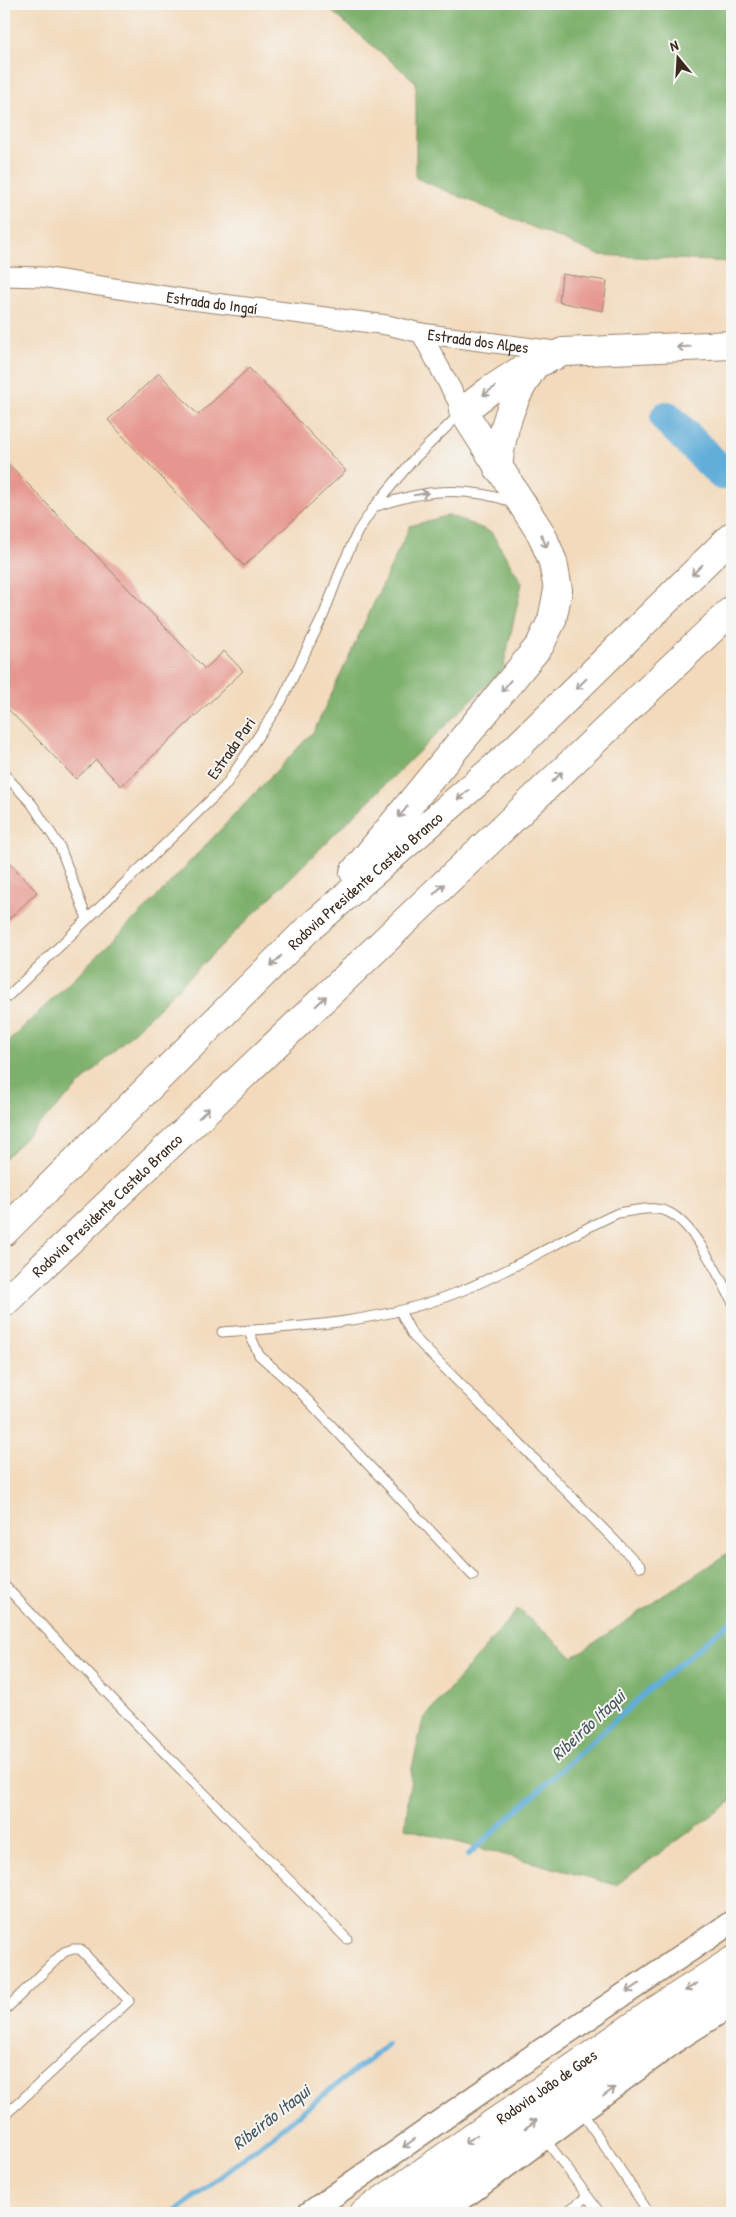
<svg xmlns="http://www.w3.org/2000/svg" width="736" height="2217" viewBox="0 0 736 2217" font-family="'Patrick Hand',sans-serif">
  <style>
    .forest { fill: #7db06c; stroke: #5c6d45 }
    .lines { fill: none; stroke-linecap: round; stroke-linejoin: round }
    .stream { stroke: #60add9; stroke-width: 5.5 }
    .river { stroke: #60add9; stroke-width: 34 }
    .building { fill: #e6968e }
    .service-casing { stroke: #97826d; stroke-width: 11 }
    .minor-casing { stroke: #97826d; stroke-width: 21 }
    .tertiary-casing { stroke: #97826d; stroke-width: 25 }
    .trunk-casing { stroke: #97826d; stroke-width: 30 }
    .motorway-casing { stroke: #97826d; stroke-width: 30 }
    .service { stroke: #fff; stroke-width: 9 }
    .minor { stroke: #fff; stroke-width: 19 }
    .tertiary { stroke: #fff; stroke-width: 22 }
    .trunk { stroke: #fff; stroke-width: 28 }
    .motorway { stroke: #fff; stroke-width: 28 }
    .oneway { stroke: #a79f9a }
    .labels { text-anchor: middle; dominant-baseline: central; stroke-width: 4; stroke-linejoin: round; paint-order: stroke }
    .street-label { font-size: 16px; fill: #3b2a1e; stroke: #f6f6f2 }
    .water-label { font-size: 18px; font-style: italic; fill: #48585f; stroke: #f6f6f2 }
  </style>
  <rect width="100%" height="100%" fill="#f6f6f2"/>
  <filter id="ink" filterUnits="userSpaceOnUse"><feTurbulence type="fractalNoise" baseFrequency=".02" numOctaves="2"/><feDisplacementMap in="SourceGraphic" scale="10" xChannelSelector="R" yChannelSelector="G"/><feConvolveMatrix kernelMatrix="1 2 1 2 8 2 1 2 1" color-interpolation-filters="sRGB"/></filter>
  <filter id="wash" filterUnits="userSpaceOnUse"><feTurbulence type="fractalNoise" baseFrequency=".0096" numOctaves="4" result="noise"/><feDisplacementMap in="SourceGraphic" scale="20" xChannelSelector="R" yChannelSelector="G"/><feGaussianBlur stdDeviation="1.12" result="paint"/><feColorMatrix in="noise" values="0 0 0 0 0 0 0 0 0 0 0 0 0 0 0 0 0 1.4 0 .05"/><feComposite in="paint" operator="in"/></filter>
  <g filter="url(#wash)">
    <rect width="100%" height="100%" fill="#f3dabc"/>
    <!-- forest -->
    <path class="forest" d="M323 4H732V262L599 255 416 178V82Z
      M449 515 491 532 522 583 503 669 4 1159V1046L146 908 314 731 410 526Z
      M732 1550V1801L616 1885 405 1828 412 1768 423 1720 518 1609 573 1657Z"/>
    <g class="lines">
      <!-- stream -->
      <path class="stream" d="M468 1855 644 1694 732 1620
        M174 2213 387 2045"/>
      <!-- river -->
      <path class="river" d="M667 418 722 473"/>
    </g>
    <g id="blocks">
      <!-- building -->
      <path class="building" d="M562 274 607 281 603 311 559 302Z
        M249 368 346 471 244 566 108 420 159 373 198 415Z
        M4 459 205 669 224 651 243 671 121 786 96 760 76 779 4 705Z
        M4 857 37 892 4 924Z"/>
    </g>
  </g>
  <g filter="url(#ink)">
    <use href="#blocks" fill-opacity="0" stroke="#97826d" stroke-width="1"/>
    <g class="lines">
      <!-- service casing -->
      <g class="service-casing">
        <path id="service" d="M374 507C423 490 463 485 512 502
          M4 774 32 804 60 847 87 919
          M4 1000 225 786 281 702 324 614 342 566 358 531 374 507 412 461 460 414
          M400 1311 413 1336 641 1567
          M248 1330 259 1355 299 1391 473 1576
          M222 1332C302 1327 386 1322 461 1291 515 1269 565 1237 618 1213 634 1211 653 1205 668 1212 693 1223 720 1277 732 1301
          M4 1585 147 1735 347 1939
          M4 2011 64 1952 73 1949H80L129 2001 4 2116
          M582 2112 649 2213
          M545 2139 600 2213
          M565 2213 587 2197"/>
      </g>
      <!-- minor casing -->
      <g class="minor-casing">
        <g id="minor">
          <path id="s1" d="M4 276 42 277 184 299 387 325 421 333 562 352"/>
          <path d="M421 333 463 411"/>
        </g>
      </g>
      <!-- tertiary casing -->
      <g class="tertiary-casing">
        <path id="tertiary" d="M309 2213 534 2055 732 1922
          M443 2213 680 2038 732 2005"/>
      </g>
      <!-- trunk casing -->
      <g class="trunk-casing">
        <g id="trunk">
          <path id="s2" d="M364 2213 658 2009 732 1961"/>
          <path d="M406 2213 687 2012 732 1984"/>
        </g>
      </g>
      <!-- motorway casing -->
      <g class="motorway-casing">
        <g id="motorway">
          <path d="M498 468C502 427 511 400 534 366"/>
          <path d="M354 872 540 645 552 620 558 590 553 562 542 535 463 411 489 391 518 372 563 352 732 345"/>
          <path id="s3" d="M4 1232 307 930 510 754 732 536"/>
          <path id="s4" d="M4 1303 732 610"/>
        </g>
      </g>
      <!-- service -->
      <use href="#service" class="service"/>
      <!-- minor -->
      <use href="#minor" class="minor"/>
      <!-- tertiary -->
      <use href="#tertiary" class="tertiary"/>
      <!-- trunk -->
      <use href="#trunk" class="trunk"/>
      <!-- motorway -->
      <use href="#motorway" class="motorway"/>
    </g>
    <!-- one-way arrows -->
    <defs><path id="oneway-shaft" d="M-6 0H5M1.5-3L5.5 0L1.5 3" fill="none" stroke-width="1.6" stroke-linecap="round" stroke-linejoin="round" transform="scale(1.25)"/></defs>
    <g class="oneway">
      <use href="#oneway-shaft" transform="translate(684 347) rotate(177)"/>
      <use href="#oneway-shaft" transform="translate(489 391) rotate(145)"/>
      <use href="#oneway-shaft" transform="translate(421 494) rotate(-9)"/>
      <use href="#oneway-shaft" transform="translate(544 541) rotate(67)"/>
      <use href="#oneway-shaft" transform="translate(697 570) rotate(136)"/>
      <use href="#oneway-shaft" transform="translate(581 684) rotate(136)"/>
      <use href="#oneway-shaft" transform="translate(506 686) rotate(129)"/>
      <use href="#oneway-shaft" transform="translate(557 777) rotate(-44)"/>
      <use href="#oneway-shaft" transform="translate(463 795) rotate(139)"/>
      <use href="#oneway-shaft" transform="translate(403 812) rotate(129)"/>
      <use href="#oneway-shaft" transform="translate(439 889) rotate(-44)"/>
      <use href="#oneway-shaft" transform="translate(276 961) rotate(135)"/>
      <use href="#oneway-shaft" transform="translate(321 1001) rotate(-44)"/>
      <use href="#oneway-shaft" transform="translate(204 1113) rotate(-44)"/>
      <use href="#oneway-shaft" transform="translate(691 1987) rotate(147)"/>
      <use href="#oneway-shaft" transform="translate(633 1988) rotate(146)"/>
      <use href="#oneway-shaft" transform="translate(609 2092) rotate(-37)"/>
      <use href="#oneway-shaft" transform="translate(531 2124) rotate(-36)"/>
      <use href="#oneway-shaft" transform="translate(471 2139) rotate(145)"/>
      <use href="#oneway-shaft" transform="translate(409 2143) rotate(145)"/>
    </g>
  </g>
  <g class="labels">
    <!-- street labels -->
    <g class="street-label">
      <text stroke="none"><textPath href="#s1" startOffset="210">Estrada do Ingaí</textPath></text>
      <text stroke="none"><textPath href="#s1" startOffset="479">Estrada dos Alpes</textPath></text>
      <text transform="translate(231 748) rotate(-55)">Estrada Pari</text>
      <text stroke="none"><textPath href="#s3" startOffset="504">Rodovia Presidente Castelo Branco</textPath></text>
      <text stroke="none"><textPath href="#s4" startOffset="142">Rodovia Presidente Castelo Branco</textPath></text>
      <text stroke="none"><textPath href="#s2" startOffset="222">Rodovia João de Goes</textPath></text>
    </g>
    <!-- water labels -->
    <g class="water-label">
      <text transform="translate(588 1725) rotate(-43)">Ribeirão Itaqui</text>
      <text transform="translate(271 2117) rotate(-38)">Ribeirão Itaqui</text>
    </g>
  </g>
  <!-- margin -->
  <rect width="736" height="2217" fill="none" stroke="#f6f6f2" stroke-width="20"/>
  <!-- north arrow -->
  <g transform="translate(678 58) rotate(342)" stroke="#f6f6f2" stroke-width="4" paint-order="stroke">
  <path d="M0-4L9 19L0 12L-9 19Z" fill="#3b2a1e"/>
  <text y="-8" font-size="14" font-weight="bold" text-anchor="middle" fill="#3b2a1e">N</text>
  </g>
</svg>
